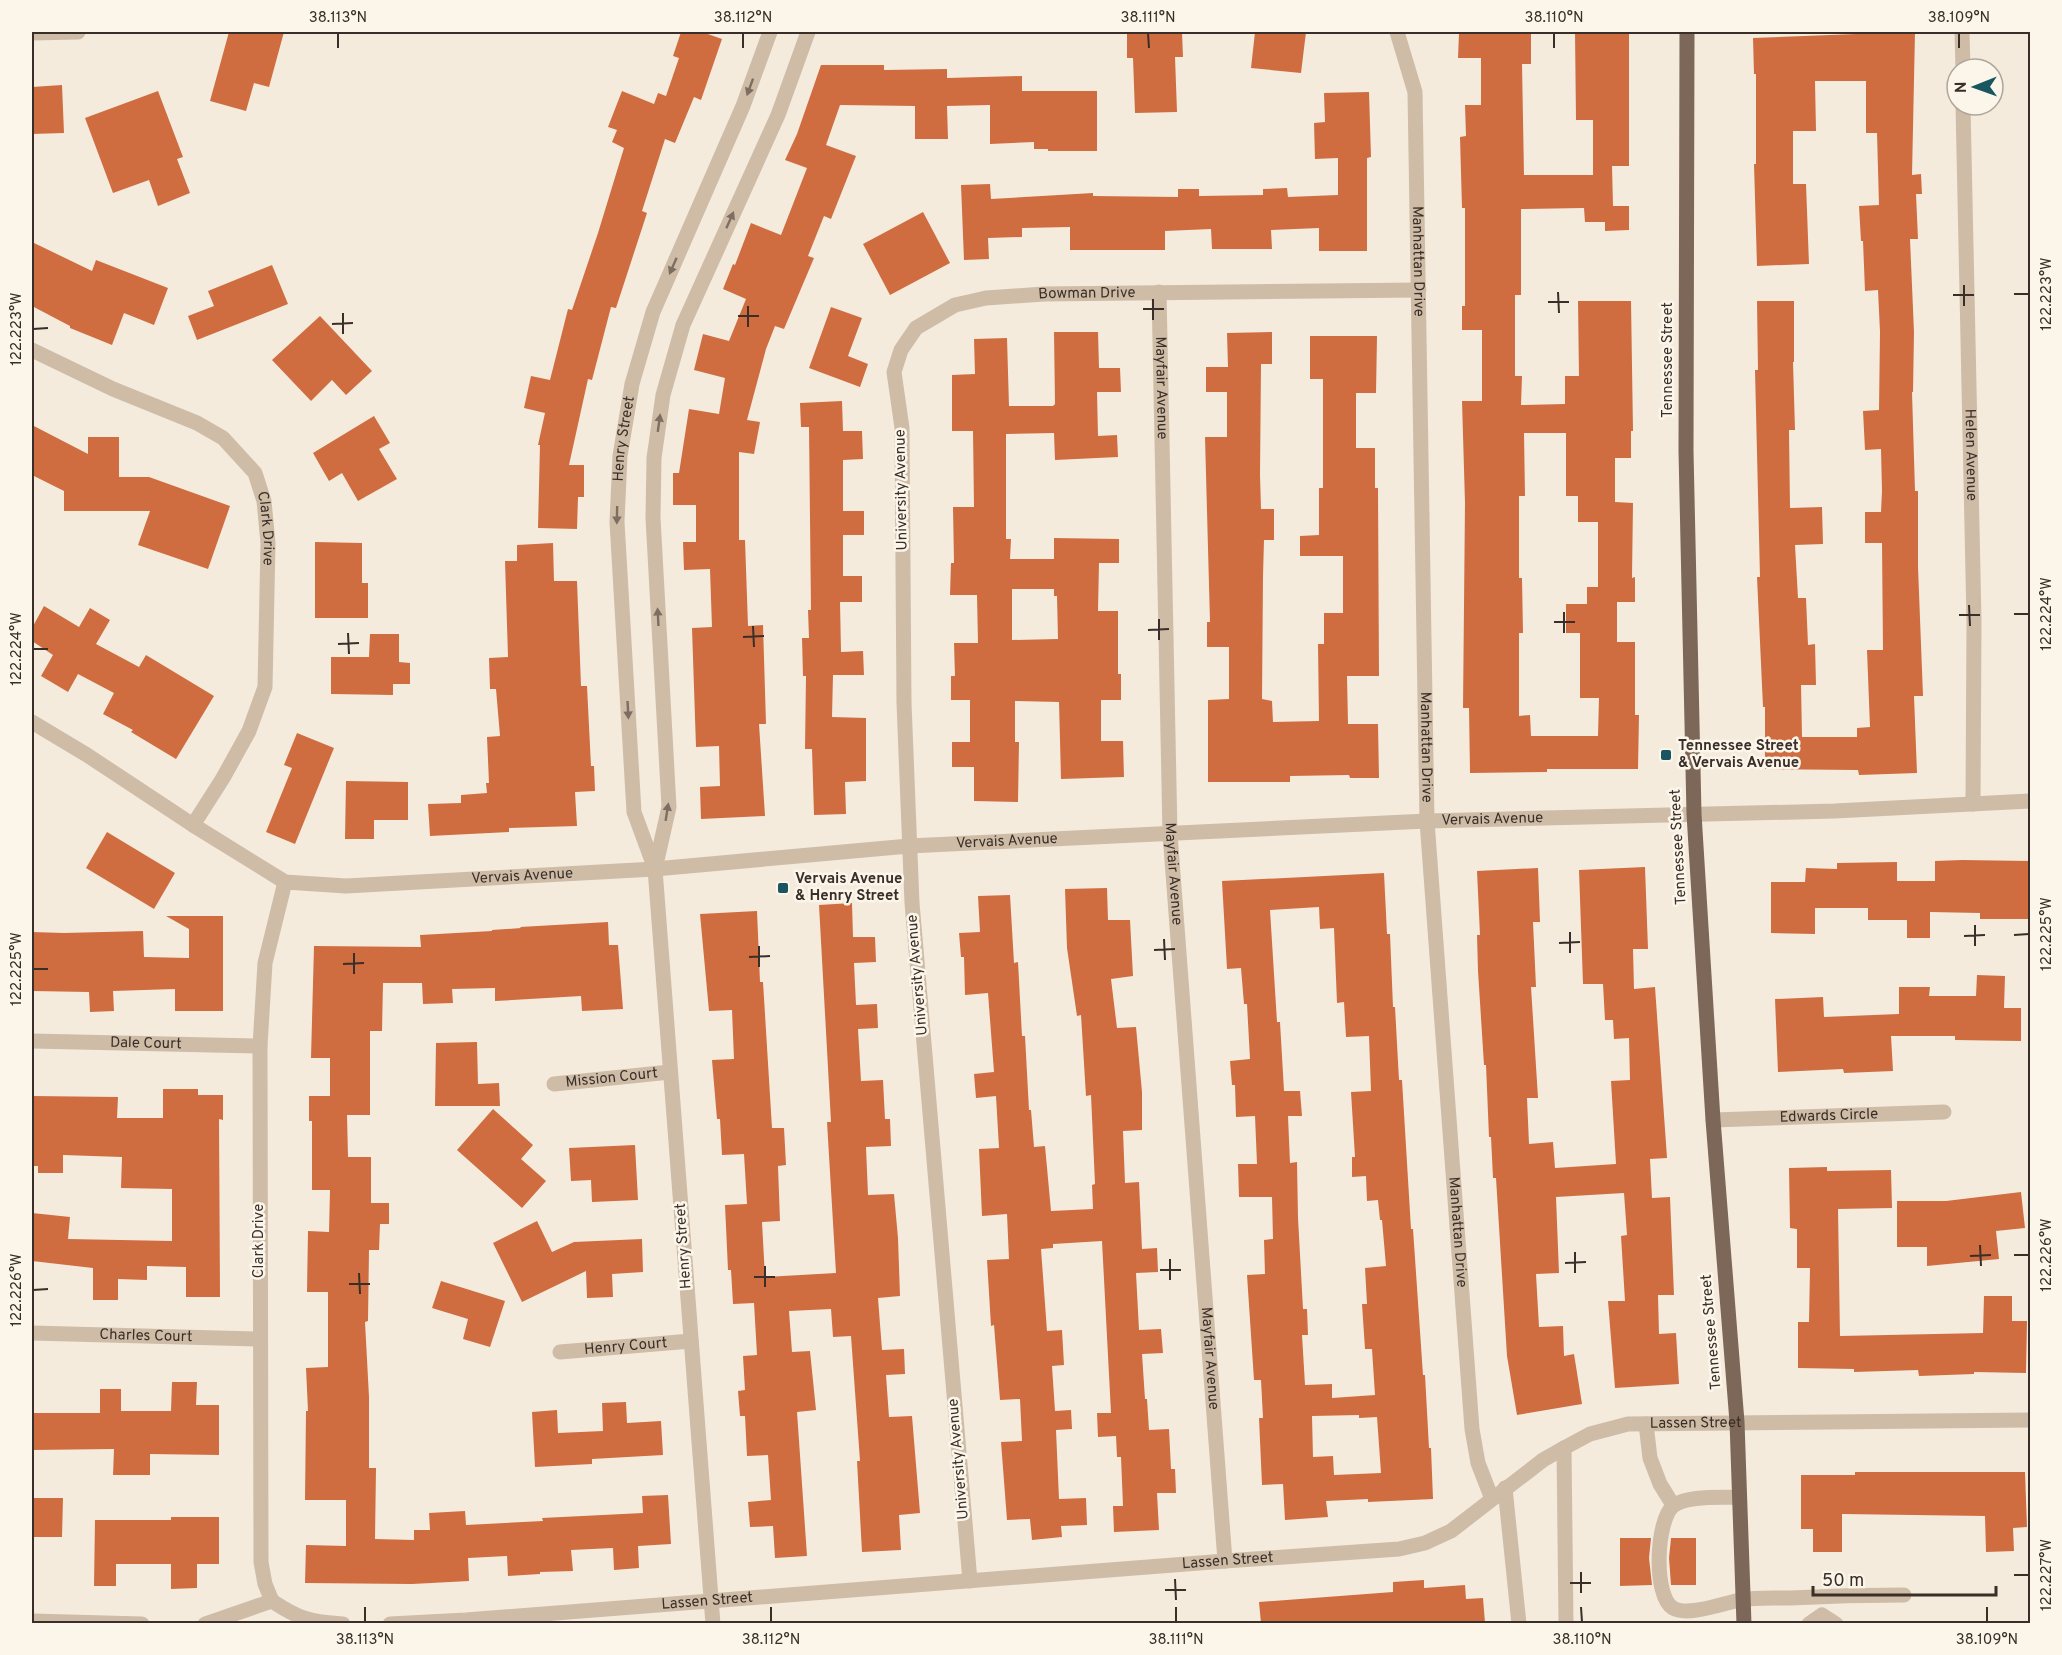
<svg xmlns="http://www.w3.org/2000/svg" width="2062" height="1655" viewBox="0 0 2062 1655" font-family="Overpass,sans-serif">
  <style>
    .building { fill: #cf6d40; fill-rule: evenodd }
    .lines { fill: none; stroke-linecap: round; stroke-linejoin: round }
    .minor { stroke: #cebca7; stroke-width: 15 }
    .major { stroke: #7d6758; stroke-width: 15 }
    .oneway { fill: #7d6e61 }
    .ticks { fill: none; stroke: #3a2f28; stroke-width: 2 }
    .poi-dot { fill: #1a565f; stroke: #fbf5ea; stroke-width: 2 }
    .labels { text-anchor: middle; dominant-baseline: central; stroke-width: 5; stroke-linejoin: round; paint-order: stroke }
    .street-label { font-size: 15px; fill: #3a2f28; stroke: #fbf5ea }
    .poi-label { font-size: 15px; font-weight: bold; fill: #3a2f28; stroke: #fbf5ea; text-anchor: start }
    .neatline { fill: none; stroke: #3a2f28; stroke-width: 2 }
    .ticks-label { font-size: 15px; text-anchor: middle; fill: #3a2f28 }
  </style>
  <rect width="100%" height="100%" fill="#f4ebdd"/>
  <!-- building -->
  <path class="building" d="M229 32H284L269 87 254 83 246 111 210 101Z
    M681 32H702L722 39 701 100 694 97 675 143 665 139 642 211 647 213 616 308 611 307 592 380 588 379 569 465H584V497H578L577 529 538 528 540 445H538L545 413 524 408 531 376 550 380 568 309 572 310 598 233 624 148 612 142 617 130 608 127 622 91 654 104 658 93 666 96 679 58 673 56Z
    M1127 32H1182L1183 57H1175L1177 112 1135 113 1133 58H1127Z
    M1255 32 1273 34V32H1306L1301 73 1251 68Z
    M1575 32H1629V166H1612L1613 206H1629V230L1605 231V222H1585L1584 208 1521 209V295H1515V376H1522L1521 405 1565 404V376H1579L1578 301H1631L1633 431H1631V458H1615V502L1633 503 1632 578 1635 577V602H1617V642H1635V715H1639L1638 769H1547V772L1470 773 1469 708H1463L1465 503 1462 401H1482V330H1462V306H1465V208H1462L1460 137 1466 136 1465 105H1481V58H1458L1459 33H1531V64H1522L1524 175H1593V120H1576ZM1524 433H1566V496H1578V522H1598V587H1587V604H1566V633H1580V698H1599L1598 736H1531L1530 715 1519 716V633H1523L1522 578H1519V496H1525Z
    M1856 32H1915L1912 175 1921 174 1922 194H1916L1918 239H1910L1914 332 1913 392H1912L1915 491H1918V567L1923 696H1914L1917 773 1859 775 1858 770 1765 769V707H1763L1757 577H1760L1755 370H1758L1757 301H1794V362H1793L1795 430H1789L1790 508 1822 507 1823 544 1795 545 1798 598H1806L1808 645 1815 644 1816 685H1801L1802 737H1857V728L1870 727 1867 650H1883L1882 543H1865V512H1881L1882 491 1881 449 1865 450 1863 411 1879 410 1880 332 1878 290 1865 291 1863 241H1861L1859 206 1879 205 1877 133H1866V81H1815L1816 131H1793V184H1806L1809 264 1757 266 1754 164H1756V74H1754L1753 38 1856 34Z
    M821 65H884V70L947 69V78L1022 76V91H1097V151H1048V149H1034V142L990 144V105L947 106 948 139H915V106L840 105 826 145 856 156 831 219 824 216 808 256 814 258 784 329 775 326 766 349 747 420 760 422 754 454 739 452V540H745L748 626 763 625 766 724H759L765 816 701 819 700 787 720 786 719 746 696 747 692 628 712 627 710 569 684 570 683 542H696V505H673V473H679L689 409 719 414 725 378 694 370 703 334 729 341 746 299 723 289 733 264 735 265 751 223 781 235 807 168 785 160 797 134Z
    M62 85 64 133 32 134V87Z
    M158 91 183 157 177 159 190 193 158 206 149 180 113 193 85 118Z
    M1369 92 1371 157 1367 158V251H1319V228L1271 230 1272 249H1212L1211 229 1165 231V250H1070V227L1022 228V237L988 238 989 259 964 260 961 185 990 184 991 199 1093 193V196L1178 197V189H1199V196L1263 195V189L1287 188 1288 197 1338 195V158L1315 159 1314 123 1325 122 1324 93Z
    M923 212 950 263 890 295 863 244Z
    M32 242 92 271 96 260 168 288 154 325 124 313 112 345 70 328V326L32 306Z
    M272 265 288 304 197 340 188 316 214 306 208 291Z
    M831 307 862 318 848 356 868 364 860 387 809 368Z
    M320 316 372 371 346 395 332 380 311 401 272 360Z
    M1054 332H1098L1099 368H1120L1121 392H1097L1098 436 1117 435 1118 457 1055 460 1054 433 1006 434V539H1011L1010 559H1054V538L1119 539V563H1099L1098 611H1118V674H1121V700H1101V741H1123L1124 777 1061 779 1059 702 1015 701V742H1019L1018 802 974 801V767H952V742H970V700H951V676H955L954 643H978L977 595H950L951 563H954L953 507H974L973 431H952V375L975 374 974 339 1007 338 1009 406H1053L1055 404ZM1012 589H1054V596H1057L1058 639 1012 640Z
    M1272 332V364H1261L1260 475 1261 509H1274V540H1264L1263 576 1262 699 1272 701 1273 722 1319 721 1318 644H1324V613H1343V556H1300V536L1319 535V488H1323V379H1310V336H1377L1376 393H1356V448H1375V488H1378L1379 676H1347L1348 724H1378L1379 778H1350L1349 775 1290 776V782H1208V700L1229 699V647H1207V622H1210L1205 437H1227V392H1206V367H1228L1227 333Z
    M842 401 843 431H862L863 459 843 460V511H864V535H843V576H862V602H840L841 652 863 651 864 675H833L832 717 866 718V781L845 782 846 814 814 815 812 749H805L806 676H803L802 638H809L808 610H811L809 427H801L800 403Z
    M374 416 390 443 379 449 397 479 358 501 342 473 329 481 313 453Z
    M32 425 88 454V437H119V477H149L230 506 208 569 138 545 150 511H64V491L32 475Z
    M315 542 362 543V583H368V618H315Z
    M553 543 554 581H577L581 686H587L591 766H594L595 791 575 792 577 826 509 828V832L430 836 428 804 461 803V795L487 793 486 783H489L487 737 500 736 496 689H490L489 658 508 657 505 561H517V545Z
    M44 606 79 627 90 608 110 620 96 644 139 667 146 655 214 696 176 759 131 732 133 730 103 714 114 693 78 674 68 692 41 676 53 655 32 641V628Z
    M370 634H399V662L410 663V684H393V695L331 694V657H369Z
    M297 733 334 748 295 844 266 832 292 768 284 765Z
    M346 781 408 782V820H374V839H345Z
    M107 832 175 873 154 909 86 868Z
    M1962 860 2030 861 2031 919H1980V913L1930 912V938H1907V920H1868V908H1815V934L1771 933V882H1805L1806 868 1837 869V863L1897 862V881H1935V861Z
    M1645 867 1648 949H1633L1634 989 1655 987 1667 1158 1650 1159 1652 1198 1670 1197 1674 1295H1658L1659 1334 1676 1333 1679 1384 1615 1388 1608 1301H1625L1621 1236 1627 1235 1624 1193 1556 1197 1559 1273 1536 1274 1539 1327 1563 1326 1564 1356 1574 1354 1582 1404 1517 1415 1507 1356 1496 1178H1493L1491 1137H1489L1486 1065H1484L1478 971 1477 935H1480L1477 871 1538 868 1540 922H1533L1536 987H1531L1538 1098H1527L1529 1144 1553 1142 1555 1168 1616 1164 1611 1081 1630 1080 1629 1038 1614 1039 1613 1020H1605L1603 984H1583L1579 870Z
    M1384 873 1387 934H1390L1393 1007H1395L1399 1080H1402L1411 1229H1413L1423 1375H1425L1429 1448H1431L1433 1499 1368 1502V1499L1326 1501 1328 1517 1285 1520 1283 1484 1262 1485 1259 1418H1263L1261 1380H1254L1247 1275 1265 1274 1264 1240 1273 1239 1272 1197H1239L1238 1164H1257L1255 1116 1236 1117 1235 1085H1232L1230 1061 1250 1059 1247 1004H1244L1241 968 1227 969 1222 881ZM1319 907 1320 929 1334 928 1337 1003 1344 1002 1346 1037 1369 1036 1371 1091 1351 1092 1355 1157H1352V1177L1366 1176 1367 1201 1378 1200 1380 1220H1382L1386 1266 1365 1268 1367 1304H1362L1365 1349H1372L1375 1395 1332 1398V1384L1305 1385 1302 1335H1308L1307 1309H1303L1298 1218 1297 1162 1290 1163 1288 1116H1302L1300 1091H1284L1280 1022H1277L1270 910ZM1359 1415V1418L1377 1417 1381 1473 1334 1475 1333 1456 1313 1457 1312 1416Z
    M1107 888 1108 920H1130L1133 976 1111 979 1117 1028 1136 1027 1142 1092V1130L1123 1131 1125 1183 1139 1182 1142 1249 1157 1248 1158 1272 1136 1273 1139 1330 1161 1329 1163 1353 1142 1354 1145 1399H1147L1149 1430 1169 1429 1171 1469H1175L1176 1493H1157L1159 1530 1114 1532 1113 1506H1123L1121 1457H1117L1116 1436 1098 1437 1097 1413H1111L1102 1241 1053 1244V1248L1041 1249 1047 1331 1062 1330 1064 1365 1052 1366 1055 1411 1071 1410 1072 1429 1056 1430 1059 1499 1086 1498 1087 1525 1061 1526 1062 1537 1032 1540 1030 1519 1007 1520 1001 1442 1022 1441 1020 1399 1000 1400 994 1325 991 1326 987 1260 1009 1259 1007 1214 982 1216 979 1149 999 1148 996 1096 976 1098 974 1074 994 1072 988 993 965 995 964 957H961L959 933 980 932 978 896 1010 895 1014 963 1018 962 1022 1036H1025L1029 1110H1031L1034 1147 1045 1146 1051 1211 1093 1209 1092 1185 1095 1184 1091 1095 1086 1096 1081 1015 1077 1016 1067 948 1065 889Z
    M852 903 853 937H875L876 962 854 963 856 1005 877 1004 878 1028 858 1029 861 1081 883 1080 885 1119H890L891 1146 866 1147 868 1195 894 1194 898 1238 900 1296 878 1298 882 1350 904 1349 905 1374 886 1375 889 1417 912 1416 920 1513 899 1515 901 1550 862 1552 857 1461H860L851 1336 833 1337 831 1309 789 1311 792 1352 810 1351 816 1410 797 1412 807 1556 775 1558 773 1526 750 1527 748 1502 771 1500 768 1455 747 1456 745 1416H740L738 1391 745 1390 743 1356 757 1355 754 1303 733 1304 731 1270H728L725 1205 747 1204 744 1154 722 1155 720 1119H717L712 1060 734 1059 732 1010 709 1011 700 914 757 911 760 982H763L772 1128H784L786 1165 778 1166 780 1221 762 1222 765 1277 836 1273 827 1122H831L819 905Z
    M166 916H223V1011H175V989L113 991 114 1011 90 1012 89 992 32 991V932L64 933 143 931 144 957 189 958V929Z
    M608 922 609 945H618L623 1009 582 1011 581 996 495 1001V988L452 989 453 1003 423 1004 422 983H383L382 1031H370V1115H347L348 1157H371V1203H389V1224H380L379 1250H369L368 1321 365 1322 369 1397V1468H376L375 1539 414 1540V1530H430L429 1513 465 1511 466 1525 543 1521 542 1518 643 1513 642 1496 668 1495 671 1544 638 1546 639 1568 614 1570 613 1548 571 1550 573 1571 540 1572V1574L508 1576 507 1556 468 1558 469 1581 412 1584 305 1583 306 1545 346 1546V1500H305L306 1411H308L306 1368 328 1367V1292H307L308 1231 329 1232 330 1190H312V1121H309V1096H330V1058H311L314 946 421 947 420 935 492 931V930L521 928 520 927Z
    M1977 975 2005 976 2004 1008H2021V1041L1955 1040V1036H1891L1893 1071 1844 1073 1843 1069 1778 1072 1775 999 1823 997 1824 1017 1899 1014V987H1930L1929 996H1976Z
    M477 1042 478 1084 499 1083 500 1106H435L436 1043Z
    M163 1089H198V1095H223V1120L219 1119 220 1297H186V1267L147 1266V1280L118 1279V1300H93V1268L32 1261V1213L70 1217 68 1239 172 1241V1189L121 1188 122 1157 63 1155V1173H38V1166H32V1096L118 1097 117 1118H163Z
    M493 1109 533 1145 521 1159 546 1181 522 1208 457 1150Z
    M635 1145 638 1200 592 1202 591 1180 571 1181 569 1148Z
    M1827 1167V1171L1891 1170 1892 1208 1838 1209 1840 1336 1983 1333 1984 1296H2012V1321H2027L2026 1373 1974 1372V1374L1919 1376 1918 1370 1854 1372V1369L1798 1368V1322H1809L1810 1268H1797V1229L1790 1228 1789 1168Z
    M2021 1192 2025 1228 1996 1231 1999 1259 1927 1266V1247H1897V1201H1946Z
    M537 1221 552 1252 574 1242 642 1239 643 1272 612 1274 613 1297 587 1298 586 1271 522 1302 493 1243Z
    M441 1281 505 1301 490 1347 463 1339 468 1319 432 1308Z
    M172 1382H197L196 1405H219V1455L150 1454V1475H113L114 1449 32 1450V1413H100V1389H121V1411H171Z
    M626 1402 627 1423 661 1421 663 1455 592 1459V1464L535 1467 532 1412 557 1410 558 1433 603 1431 602 1403Z
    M1855 1472H2025L2027 1527 2013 1528 2014 1551 1986 1552 1985 1516 1842 1514V1552H1813V1529H1801V1475H1855Z
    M32 1498H63L62 1537H32Z
    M171 1517H219V1564H197V1588L171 1589V1564H116V1586H94L95 1520H171Z
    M1620 1538H1651L1649 1558 1652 1585 1620 1586Z
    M1671 1538H1696V1585H1671L1669 1558Z
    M1424 1580V1588L1465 1585 1466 1599 1483 1598 1485 1623H1261L1259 1602 1393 1592V1582Z"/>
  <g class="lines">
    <!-- minor -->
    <g class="minor">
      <path id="s1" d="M1397 32 1415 92 1427 821 1472 1429 1478 1463 1492 1499"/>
      <path d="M1962 32 1963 69"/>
      <path d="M32 33 78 32"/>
      <path id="s2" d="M1963 105 1974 621 1973 804"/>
      <path id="s3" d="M1159 292 1170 834 1225 1561"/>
      <path id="s4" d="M32 350 113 389 197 423 223 438 255 473 264 501 268 543 265 687 249 731 223 778 193 825"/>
      <path id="s5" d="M32 722 87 755 193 825 285 882 346 886 655 869 909 846 1427 821 1835 811 2030 801"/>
      <path d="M655 869 669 807 653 518 654 458 663 395 683 325 778 115 808 32"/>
      <path id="s6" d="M32 1041 260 1046"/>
      <path id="s7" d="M554 1084 670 1072"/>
      <path id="s8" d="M1713 1120 1944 1112"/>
      <path id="s9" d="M32 1333 259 1339"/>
      <path id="s10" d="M560 1352 691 1341"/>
      <path d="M1646 1424 1650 1458 1660 1484 1673 1505"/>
      <path d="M1564 1448 1566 1624"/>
      <path d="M1505 1488 1519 1624"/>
      <path d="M1739 1497C1722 1498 1686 1495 1673 1506 1656 1521 1653 1596 1673 1608 1687 1617 1724 1603 1740 1600 1756 1597 1774 1598 1790 1598 1828 1596 1866 1595 1904 1595"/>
      <path id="s11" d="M970 1581 912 903 904 703 902 428 894 372 901 350 916 328 955 305 986 298 1044 294 1419 290"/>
      <path d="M272 1601 265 1584 261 1562 260 1046 265 963 285 882"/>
      <path d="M272 1601C299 1619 310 1622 343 1624"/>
      <path d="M32 1621 142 1624"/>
      <path d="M205 1624 272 1601"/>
      <path id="s12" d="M390 1624 466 1620 1225 1561 1399 1549 1425 1543 1451 1531 1543 1460 1564 1448 1590 1434 1628 1424 2030 1420"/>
      <path id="s13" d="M713 1624 655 869 634 812 617 522 620 456 632 384 653 312 743 106 770 32"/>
      <path d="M1809 1624 1822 1615 1836 1624"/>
    </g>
    <!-- major -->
    <path class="major" d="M1687 32 1686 451 1694 814 1713 1120 1737 1422 1744 1624"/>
  </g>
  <!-- one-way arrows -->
  <defs><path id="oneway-solid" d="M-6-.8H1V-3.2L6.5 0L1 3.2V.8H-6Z" transform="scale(1.5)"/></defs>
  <g class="oneway">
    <use href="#oneway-solid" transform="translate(750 87) rotate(110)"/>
    <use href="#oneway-solid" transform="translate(730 220) rotate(-66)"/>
    <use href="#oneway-solid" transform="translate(673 266) rotate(114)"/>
    <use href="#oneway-solid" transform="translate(659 423) rotate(-82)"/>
    <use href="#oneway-solid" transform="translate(617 515) rotate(91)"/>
    <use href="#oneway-solid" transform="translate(658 617) rotate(-93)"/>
    <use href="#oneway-solid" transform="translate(628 710) rotate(87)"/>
    <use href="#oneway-solid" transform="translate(667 812) rotate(-81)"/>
  </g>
  <!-- ticks -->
  <path class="ticks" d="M338 33V48M743 33V48M1148 33 1149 48M1554 33V48M1959 33V48M1964 285V306M1558 292 1559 313M2014 294H2029M1953 295H1974M1153 299V320M1548 302H1569M748 306V327M1143 309H1164M343 313V334M738 316H759M332 324 353 323M33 329 48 328M1969 605 1970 626M1564 612V633M2014 614H2029M1959 615H1980M1159 619V640M1554 622H1575M753 626 754 647M1148 630 1169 629M348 633 349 654M743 637 764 636M338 644 359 643M33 649H48M1975 925V946M1570 932V953M2014 935 2029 934M1964 936 1985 935M1164 939 1165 960M1559 943 1580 942M759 946V967M1154 950 1175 949M354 953V974M749 957 770 956M343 964 364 963M33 969H48M1980 1245 1981 1266M1575 1252V1273M2014 1255H2029M1970 1256 1991 1255M1170 1259V1280M1565 1263 1586 1262M765 1266V1287M1160 1270H1181M359 1273 360 1294M754 1277H775M349 1284H370M33 1290 48 1289M1581 1572V1593M2014 1575H2029M1175 1579 1176 1600M1570 1583H1591M1165 1590H1186M365 1607V1622M771 1607V1622M1176 1607V1622M1581 1607 1582 1622M1987 1607V1622"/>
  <!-- markers -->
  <g class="poi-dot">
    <rect x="1660" y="749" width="12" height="12" rx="3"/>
    <rect x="777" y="882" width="12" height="12" rx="3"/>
  </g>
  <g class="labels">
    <!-- street labels -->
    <g class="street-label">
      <text stroke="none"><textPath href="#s1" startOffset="232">Manhattan Drive</textPath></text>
      <text stroke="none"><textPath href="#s11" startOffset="1440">Bowman Drive</textPath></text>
      <text transform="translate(1668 360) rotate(-90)">Tennessee Street</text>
      <text stroke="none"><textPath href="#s3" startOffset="96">Mayfair Avenue</textPath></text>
      <text stroke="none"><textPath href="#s13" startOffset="1192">Henry Street</textPath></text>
      <text stroke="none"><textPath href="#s2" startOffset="350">Helen Avenue</textPath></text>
      <text transform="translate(902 490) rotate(-91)">University Avenue</text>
      <text stroke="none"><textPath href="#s4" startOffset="315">Clark Drive</textPath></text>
      <text stroke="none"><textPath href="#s1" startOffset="718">Manhattan Drive</textPath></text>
      <text stroke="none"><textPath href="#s5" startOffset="1509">Vervais Avenue</textPath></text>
      <text stroke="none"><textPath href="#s5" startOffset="1023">Vervais Avenue</textPath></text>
      <text transform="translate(1679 847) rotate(-93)">Tennessee Street</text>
      <text stroke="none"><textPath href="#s3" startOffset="582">Mayfair Avenue</textPath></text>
      <text stroke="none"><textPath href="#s5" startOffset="537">Vervais Avenue</textPath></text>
      <text transform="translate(918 975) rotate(-95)">University Avenue</text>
      <text stroke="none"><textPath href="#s6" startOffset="114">Dale Court</textPath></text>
      <text stroke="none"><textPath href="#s7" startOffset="58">Mission Court</textPath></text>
      <text stroke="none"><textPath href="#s8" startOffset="116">Edwards Circle</textPath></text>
      <text stroke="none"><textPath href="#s1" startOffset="1204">Manhattan Drive</textPath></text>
      <text transform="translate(259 1241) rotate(-90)">Clark Drive</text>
      <text transform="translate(684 1246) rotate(-94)">Henry Street</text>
      <text transform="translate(1712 1332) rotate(-95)">Tennessee Street</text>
      <text stroke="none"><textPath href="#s9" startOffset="114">Charles Court</textPath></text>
      <text stroke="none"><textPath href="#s10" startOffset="66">Henry Court</textPath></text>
      <text stroke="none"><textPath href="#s3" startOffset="1068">Mayfair Avenue</textPath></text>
      <text stroke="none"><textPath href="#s12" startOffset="1344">Lassen Street</textPath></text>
      <text transform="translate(959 1459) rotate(-95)">University Avenue</text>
      <text stroke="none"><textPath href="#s12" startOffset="840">Lassen Street</textPath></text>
      <text stroke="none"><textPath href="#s12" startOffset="318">Lassen Street</textPath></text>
    </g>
    <!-- poi labels -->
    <g class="poi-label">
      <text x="1678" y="746">Tennessee Street<tspan x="1678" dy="17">&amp; Vervais Avenue</tspan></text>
      <text x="795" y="879">Vervais Avenue<tspan x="795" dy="17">&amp; Henry Street</tspan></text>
    </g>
  </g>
  <!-- border -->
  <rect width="2062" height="1655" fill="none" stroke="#fbf5ea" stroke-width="66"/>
  <!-- north arrow -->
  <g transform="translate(1975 87) rotate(269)"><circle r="28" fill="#fbf5ea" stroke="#aea69c" stroke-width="1.5"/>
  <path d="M0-4.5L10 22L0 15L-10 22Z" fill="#1a565f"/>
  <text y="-9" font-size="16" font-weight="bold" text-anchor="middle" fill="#3a2f28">N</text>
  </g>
  <!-- scale -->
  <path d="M1813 1586v9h183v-9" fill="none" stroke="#3a2f28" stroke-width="3"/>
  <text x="1822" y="1586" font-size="18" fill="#3a2f28" stroke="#fbf5ea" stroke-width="4.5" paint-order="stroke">50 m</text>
  <rect x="33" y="33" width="1996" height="1589" class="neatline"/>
  <g class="ticks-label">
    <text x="338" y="22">38.113°N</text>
    <text x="743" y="22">38.112°N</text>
    <text x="1148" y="22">38.111°N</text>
    <text x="1554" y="22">38.110°N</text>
    <text x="1959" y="22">38.109°N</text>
    <text transform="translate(2046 294) rotate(-90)" y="5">122.223°W</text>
    <text transform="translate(16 329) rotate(-90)" y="5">122.223°W</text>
    <text transform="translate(2046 614) rotate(-90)" y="5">122.224°W</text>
    <text transform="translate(16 649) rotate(-90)" y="5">122.224°W</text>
    <text transform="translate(2046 934) rotate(-90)" y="5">122.225°W</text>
    <text transform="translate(16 969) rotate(-90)" y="5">122.225°W</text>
    <text transform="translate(2046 1255) rotate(-90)" y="5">122.226°W</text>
    <text transform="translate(16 1290) rotate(-90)" y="5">122.226°W</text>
    <text transform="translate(2046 1575) rotate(-90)" y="5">122.227°W</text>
    <text x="365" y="1644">38.113°N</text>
    <text x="771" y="1644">38.112°N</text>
    <text x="1176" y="1644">38.111°N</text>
    <text x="1582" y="1644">38.110°N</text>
    <text x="1987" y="1644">38.109°N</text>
  </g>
</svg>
